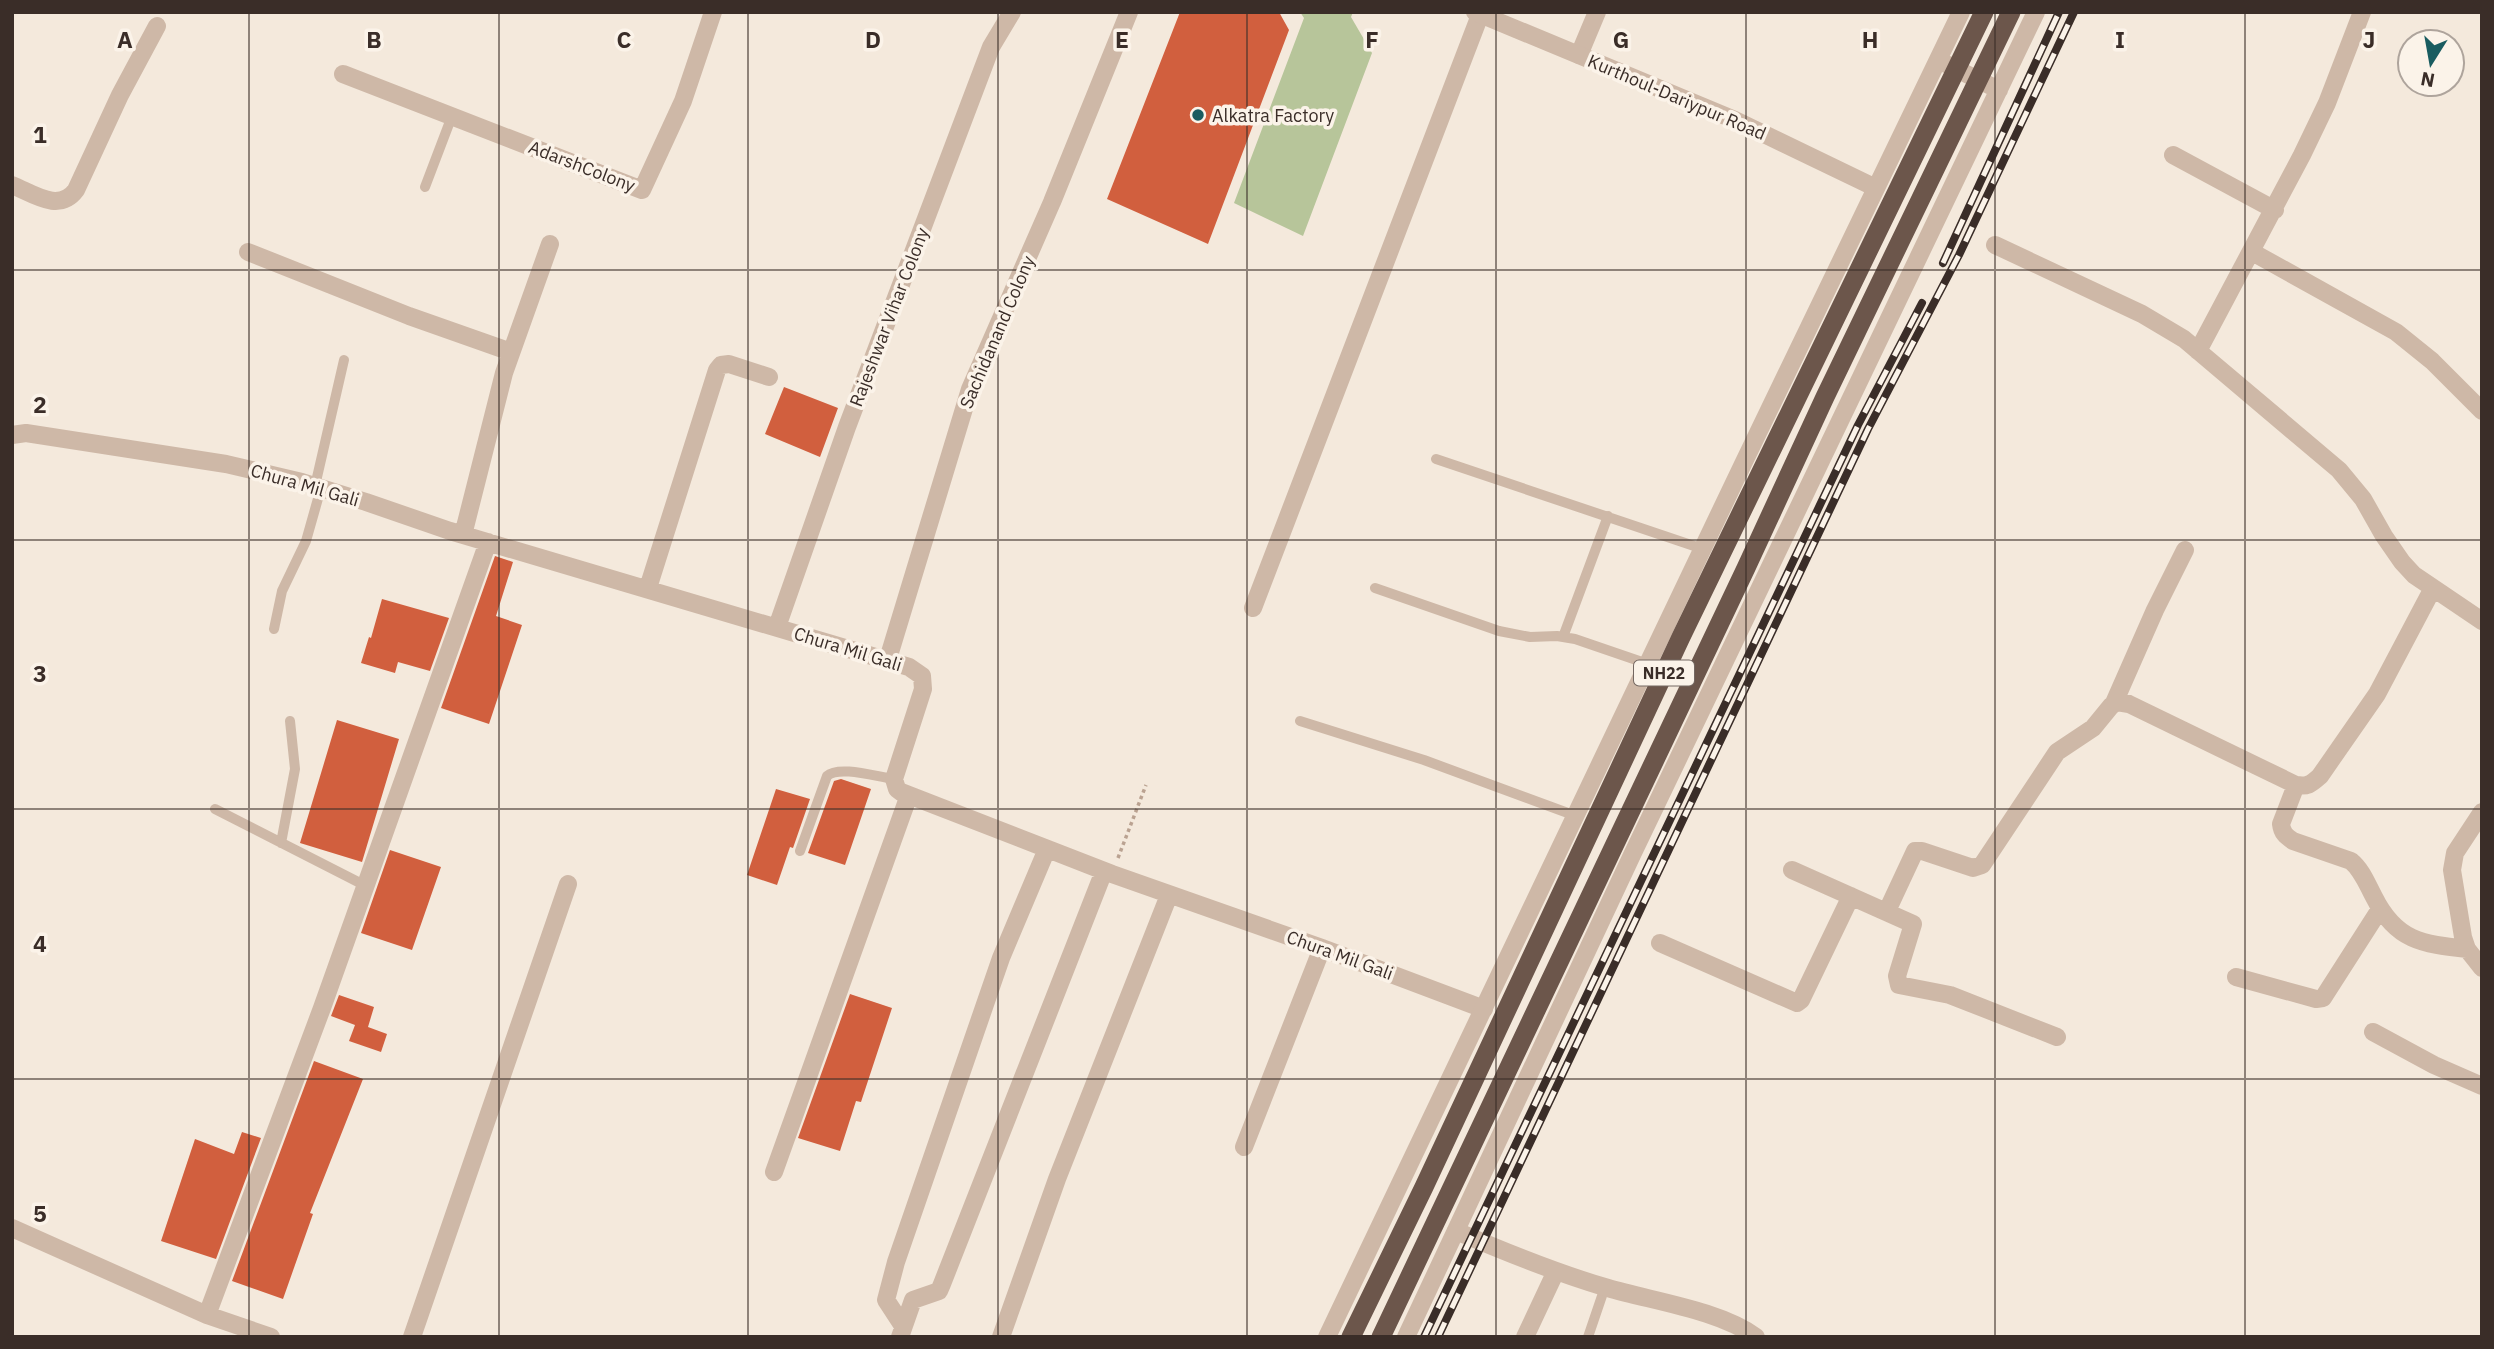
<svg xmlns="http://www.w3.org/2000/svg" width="2494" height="1349" viewBox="0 0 2494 1349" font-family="'IBM Plex Sans',sans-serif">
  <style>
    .green { fill: #b7c59a }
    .building { fill: #d15f3e }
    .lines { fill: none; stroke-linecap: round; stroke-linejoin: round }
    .path { stroke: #baa291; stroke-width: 3.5; stroke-dasharray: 3.5 3.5; stroke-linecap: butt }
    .service { stroke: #ceb8a7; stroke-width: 10 }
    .minor { stroke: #ceb8a7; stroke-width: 18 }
    .tertiary { stroke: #ceb8a7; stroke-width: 18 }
    .rail-casing { stroke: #3a2d28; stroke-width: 8 }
    .rail { stroke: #fbf3e9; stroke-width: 5; stroke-dasharray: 16; stroke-linecap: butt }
    .trunk-bridge { stroke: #6c564b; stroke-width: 19 }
    .grid { fill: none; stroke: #3a2d28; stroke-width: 2; stroke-opacity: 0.55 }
    .poi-dot { fill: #195c60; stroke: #fbf3e9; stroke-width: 2.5 }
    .labels { text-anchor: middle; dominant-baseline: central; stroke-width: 7; stroke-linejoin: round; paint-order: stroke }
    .shield { fill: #fbf3e9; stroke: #746862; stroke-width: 2 }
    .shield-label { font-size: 16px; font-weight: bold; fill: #3a2d28 }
    .street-label { font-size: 18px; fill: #3a2d28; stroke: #fbf3e9 }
    .poi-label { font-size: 18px; fill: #3a2d28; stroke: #fbf3e9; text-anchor: start }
    .grid-label { font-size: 23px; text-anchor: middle; font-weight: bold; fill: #3a2d28; stroke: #fbf3e9; stroke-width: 7; stroke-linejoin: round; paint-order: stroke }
  </style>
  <rect width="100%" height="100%" fill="#f4e9dc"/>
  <!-- green -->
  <path class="green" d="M1300 12H1353L1351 17 1372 53 1303 236 1234 203 1304 18Z"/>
  <!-- building -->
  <path class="building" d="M1180 12H1279L1289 30 1208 244 1107 199Z
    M784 387 838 408 820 457 765 434Z
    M495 556 513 562 496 616 522 625 489 724 441 708Z
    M382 599 449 618 430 671 398 662 395 673 361 663 369 637 371 638Z
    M337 720 399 739 362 862 300 843Z
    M841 779 871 789 845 865 808 853 834 781Z
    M776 789 810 799 793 848 790 847 777 885 747 875Z
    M390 850 441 867 412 950 361 933Z
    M850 994 892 1008 861 1102 856 1101 840 1151 798 1138Z
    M339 995 374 1007 368 1027 387 1034 381 1052 349 1041 355 1025 331 1016Z
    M314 1061 363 1079 310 1213 313 1214 283 1299 232 1281Z
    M242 1132 261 1138 216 1259 161 1241 195 1139 234 1154Z"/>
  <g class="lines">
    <!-- path -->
    <path class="path" d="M1118 858 1146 785"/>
    <!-- service -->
    <path class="service" d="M425 187 452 116
      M1436 459 1703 549
      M315 486 344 360
      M1375 588 1499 631 1530 637 1557 636 1575 639 1648 664
      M274 629 282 591 306 541 321 488
      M1563 637 1608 516
      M1300 721 1424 760 1576 816
      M215 809 366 886
      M281 843 295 769 290 721
      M800 851 827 776C839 765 877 777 894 779
      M1588 1337 1605 1287"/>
    <!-- minor -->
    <path class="minor" d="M1579 55 1597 12
      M343 74 642 190 683 101 713 12
      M2173 155 2275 210
      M12 185C34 194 59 213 76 190L120 95 157 26
      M1995 245 2142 314 2184 339 2339 470 2363 499 2384 536 2402 562 2414 575 2482 621
      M248 252 409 316 511 352
      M2252 252 2396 332 2432 361 2482 411
      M2198 351 2302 155 2327 103 2362 12
      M12 435 26 433 226 464 302 482 366 502 450 531 909 667 922 676 923 689 894 779 897 789 901 792 1112 874 1322 948 1484 1009
      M463 535 504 373 550 244
      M648 588 717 370 721 365 729 364 769 377
      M1253 608 1480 15
      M777 627 847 427 991 47 1012 12
      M888 659 970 389 1052 202 1129 12
      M2114 703 2155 610 2185 550
      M2296 785 2281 824C2282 833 2286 836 2293 841L2351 861C2362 870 2367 884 2374 897 2396 941 2422 944 2467 949
      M2482 812 2455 853 2452 870 2463 937 2467 949 2482 968
      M1792 870 1913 924 1897 976 1899 985 1950 995 2057 1037
      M1887 911 1915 851H1922L1973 868 1982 865 2057 752 2093 728 2111 706 2117 702 2129 704 2296 785C2308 787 2311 784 2320 776L2377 694 2433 588
      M1660 943 1797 1003 1801 1000 1851 896
      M2236 977 2316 999 2323 998 2380 909
      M2373 1032 2434 1065 2482 1086
      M1244 1147 1322 948
      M774 1172 909 795
      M12 1228 207 1315 271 1337
      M1456 1231C1505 1252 1556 1273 1608 1288 1652 1301 1719 1310 1756 1337
      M207 1315 322 1008 488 542
      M903 1326 886 1300 896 1262 1001 958 1047 849
      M412 1337 568 884
      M900 1337 913 1300 939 1291 942 1284 1104 871
      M1001 1337 1057 1179 1169 895
      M1525 1337 1556 1271"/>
    <!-- tertiary -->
    <path class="tertiary" d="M1475 12 1735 120 1876 188
      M1944 63 1999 90
      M1327 1337 1743 464 1961 12
      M1406 1337 1632 855 2036 12"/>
    <!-- rail casing -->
    <g class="rail-casing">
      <path id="rail" d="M1943 263 2059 12
        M1424 1337 1858 425 1922 303
        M1438 1337 1868 429 1959 255 2074 12"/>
    </g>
    <!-- rail -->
    <use href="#rail" class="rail"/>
    <!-- trunk-bridge -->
    <path class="trunk-bridge" d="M1351 1337 1424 1187 1681 637 1984 12
      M1381 1337 1746 568 1825 397 2011 12"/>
  </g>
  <!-- grid -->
  <path class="grid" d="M249 12V1337M499 12V1337M748 12V1337M998 12V1337M1247 12V1337M1496 12V1337M1746 12V1337M1995 12V1337M2245 12V1337M12 270H2482M12 540H2482M12 809H2482M12 1079H2482"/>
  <!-- markers -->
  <circle class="poi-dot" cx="1198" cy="115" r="7"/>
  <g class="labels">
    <!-- shield labels -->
    <rect class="shield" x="1634" y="660.5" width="60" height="25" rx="5"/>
    <g class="shield-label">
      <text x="1664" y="673">NH22</text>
    </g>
    <!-- street labels -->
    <g class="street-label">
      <text transform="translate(1677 97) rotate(23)">Kurthoul-Dariypur Road</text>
      <text transform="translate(582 166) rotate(21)">AdarshColony</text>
      <text transform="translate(889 317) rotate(-69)">Rajeshwar Vihar Colony</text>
      <text transform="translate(997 332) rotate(-67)">Sachidanand Colony</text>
      <text transform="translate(305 485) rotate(16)">Chura Mil Gali</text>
      <text transform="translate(848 649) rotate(17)">Chura Mil Gali</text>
      <text transform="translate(1340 955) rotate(20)">Chura Mil Gali</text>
    </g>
    <!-- poi labels -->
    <g class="poi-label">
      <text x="1212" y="115">Alkatra Factory</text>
    </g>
  </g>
  <g class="grid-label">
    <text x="125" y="48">A</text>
    <text x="374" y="48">B</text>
    <text x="624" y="48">C</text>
    <text x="873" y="48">D</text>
    <text x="1122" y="48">E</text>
    <text x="1372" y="48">F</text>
    <text x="1621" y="48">G</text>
    <text x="1870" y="48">H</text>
    <text x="2120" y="48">I</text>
    <text x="2369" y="48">J</text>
    <text x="40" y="143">1</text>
    <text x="40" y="413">2</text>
    <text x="40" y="682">3</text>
    <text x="40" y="952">4</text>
    <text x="40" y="1222">5</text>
  </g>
  <!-- border -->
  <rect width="2494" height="1349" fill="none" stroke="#3a2d28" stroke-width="28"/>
  <!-- north arrow -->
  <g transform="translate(2431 63) rotate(191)"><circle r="33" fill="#fbf3e9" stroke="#aea49c" stroke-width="2"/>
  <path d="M0-5L12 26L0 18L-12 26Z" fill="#195c60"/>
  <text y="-10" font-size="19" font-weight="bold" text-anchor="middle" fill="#3a2d28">N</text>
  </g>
</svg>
